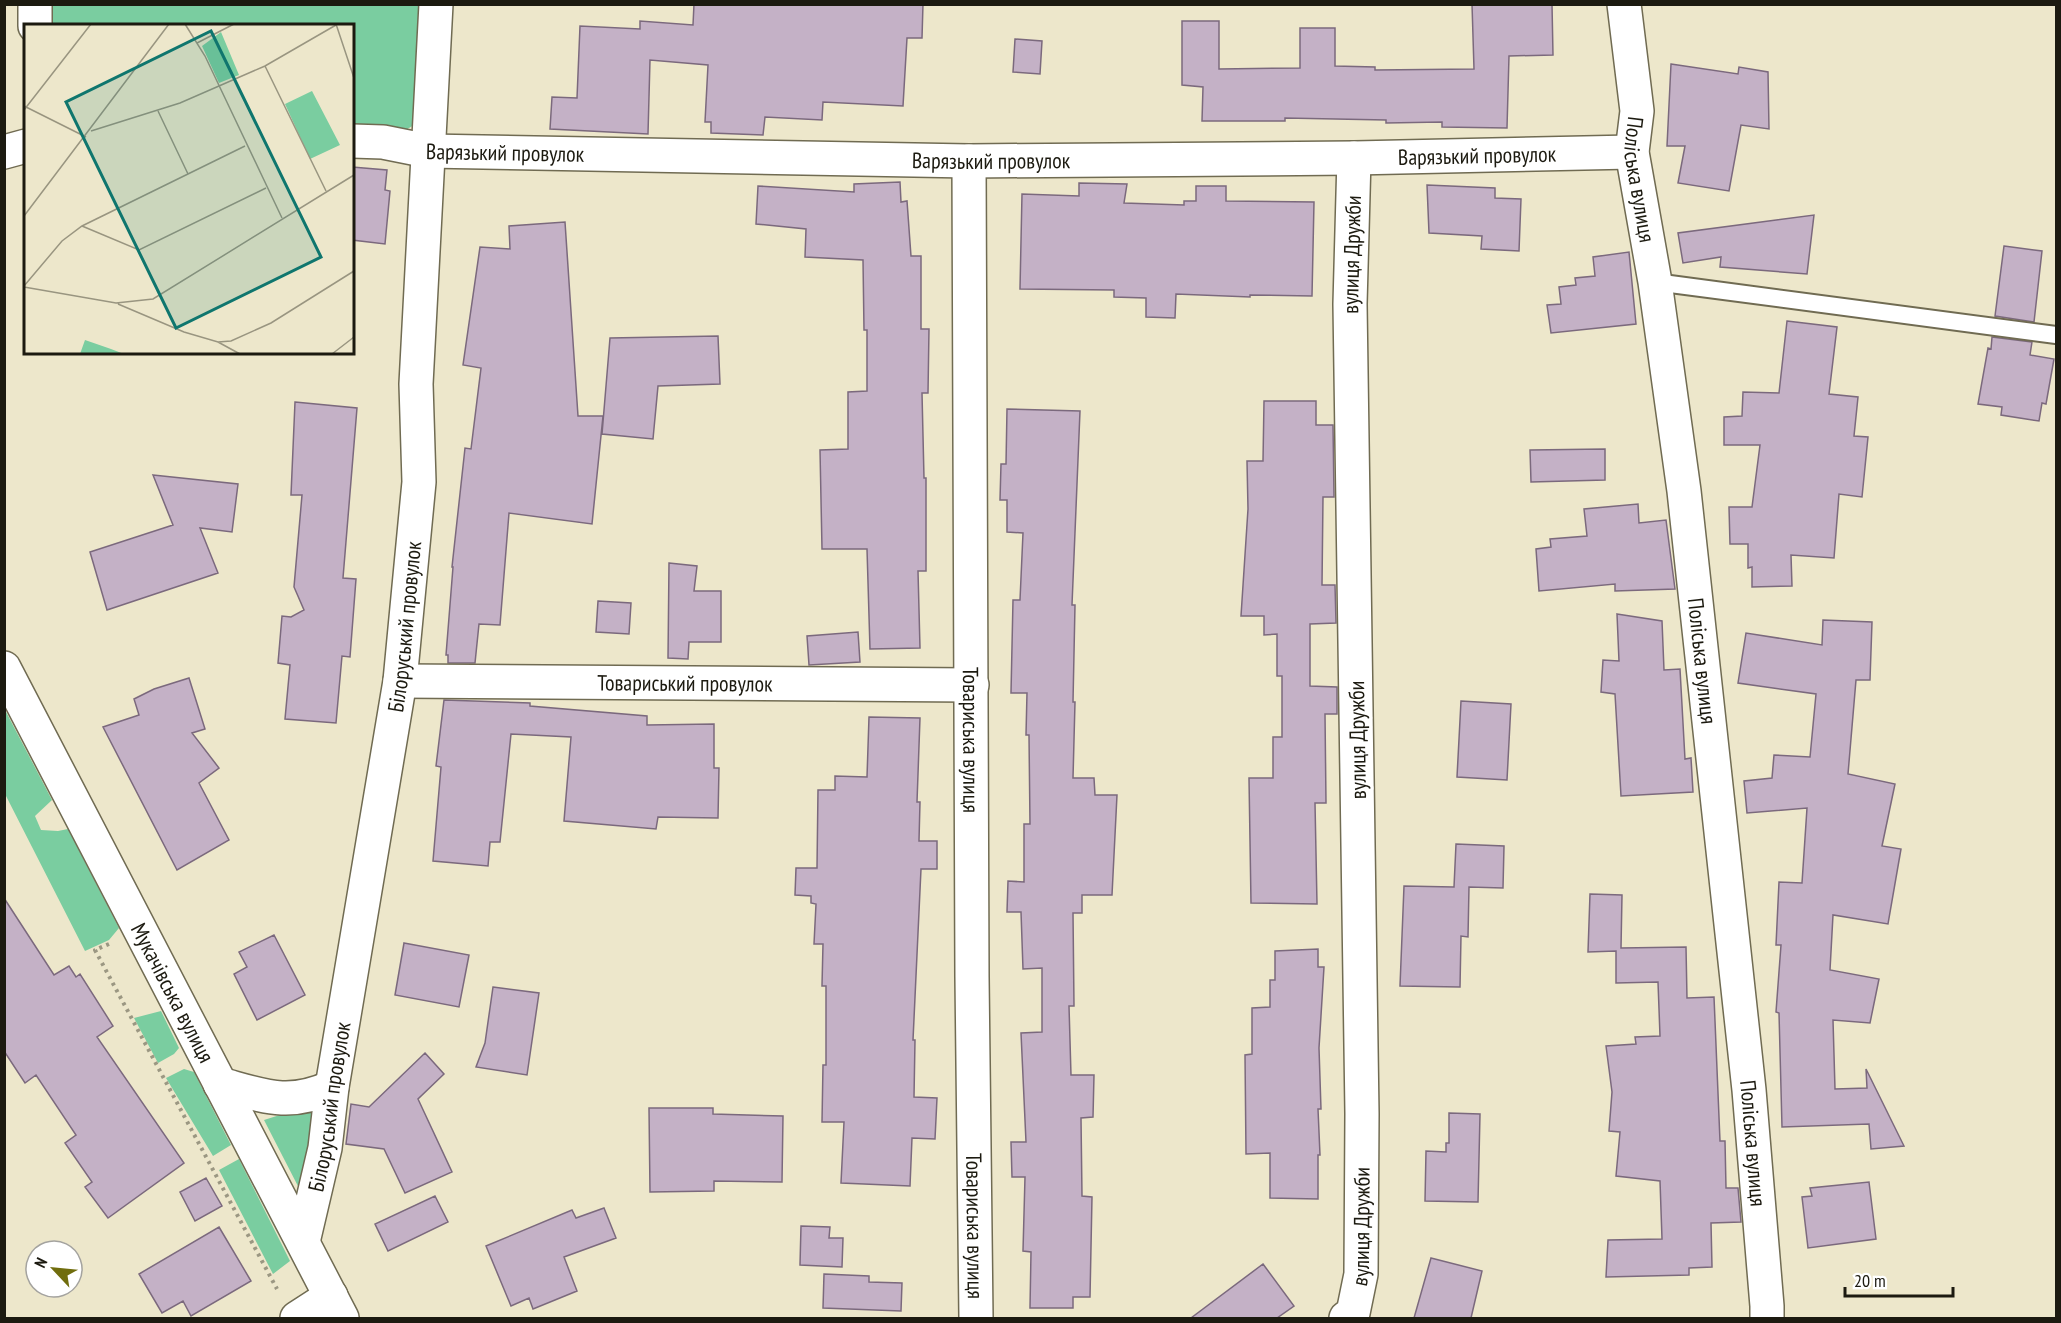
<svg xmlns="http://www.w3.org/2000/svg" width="2061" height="1323" viewBox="0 0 2061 1323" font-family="'PT Sans Narrow',sans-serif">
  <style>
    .green { fill: #7acda0 }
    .building { fill: #c4b1c6; stroke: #7b697d; stroke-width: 1.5 }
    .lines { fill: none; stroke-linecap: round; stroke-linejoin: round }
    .service-casing { stroke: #706b52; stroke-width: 20 }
    .minor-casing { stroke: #706b52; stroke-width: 36 }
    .tertiary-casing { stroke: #706b52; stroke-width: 36 }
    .path { stroke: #9b9782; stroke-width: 4; stroke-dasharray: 3 4.5; stroke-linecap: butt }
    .service { stroke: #fff; stroke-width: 16 }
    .minor { stroke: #fff; stroke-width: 33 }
    .tertiary { stroke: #fff; stroke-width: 33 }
    .labels { text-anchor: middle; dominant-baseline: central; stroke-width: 6; stroke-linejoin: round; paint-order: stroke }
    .street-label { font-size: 22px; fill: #1c1a10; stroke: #fff }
    .inset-road { fill: none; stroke: #999580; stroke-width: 1.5 }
    .view { fill: #0f766e; fill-opacity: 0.15; stroke: #0f766e; stroke-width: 3 }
    .inset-edge { fill: none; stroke: #1c1a10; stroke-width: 3 }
  </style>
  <rect width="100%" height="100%" fill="#ede7cb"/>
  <!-- green -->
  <path class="green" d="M49 5H422L414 125 399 134 353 133 352 26 49 25Z
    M4 708 52 800 35 816 41 830 58 831 68 829 119 928 109 940 85 951 5 794Z
    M161 1011 179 1048 174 1054 158 1063 134 1018Z
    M184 1069 194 1072 231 1145 213 1156 166 1078Z
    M321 1102 301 1192 264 1120Z
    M239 1159 290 1261 273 1274 219 1170Z"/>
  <!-- building -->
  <path class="building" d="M694 4H923L922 38H907L903 106 823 102 822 120 765 117 763 135 711 133V122H705L708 65 650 60 648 134 550 129 552 97 577 98 580 26 640 29V21L693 25Z
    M1472 4H1552L1553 55 1509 56 1507 128 1442 127V122L1386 123V120L1285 118V121H1202L1203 87 1182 85V21H1219V69L1300 68V28H1335V66L1375 67V70L1474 69Z
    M1015 39 1042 41 1040 74 1013 72Z
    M1671 64 1738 74 1739 67 1768 72 1769 129 1741 125 1729 191 1678 183 1685 146H1667Z
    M352 167 387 170 385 190 390 191 385 244 352 240Z
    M900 182 901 202 907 201 911 256H921V329H929L928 393H922L924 478H926V571H918L920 648 870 649 867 549H822L820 450 848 449V392L867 391V330H864L863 260 805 257 806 229 756 224 758 186 854 192V184Z
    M1079 183 1127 184 1124 203 1184 205V201H1196V186H1226V201L1314 202 1312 296 1250 295V297L1176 294 1175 318 1146 317V298L1114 297V290L1020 289 1022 194 1079 196Z
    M1427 185 1495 188V198L1521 199 1519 251 1481 249 1482 236 1429 233Z
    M1814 215 1807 274 1720 267 1721 257 1683 263 1678 233Z
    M565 222 578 416H603L592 524 509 513 500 625 479 624 475 663H448V655H446L453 567H452L465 448 471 449 481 368 463 365 480 247 510 249 509 226Z
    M2004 246 2042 251 2034 322 1995 316Z
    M1629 252 1636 324 1551 333 1547 305 1561 304 1559 287 1576 285 1575 278 1595 276 1593 257Z
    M1787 321 1837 327 1829 394 1858 397 1854 436 1868 437 1862 497 1839 494 1834 558 1791 555 1792 586 1752 587V567L1748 568V544H1730L1729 507H1752L1760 445H1724V417L1742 416 1743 392 1779 393Z
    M718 336 720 384 658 386 653 439 602 434 610 338Z
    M1992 337 2032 342 2030 355 2054 359 2046 404 2042 403 2039 421 2001 415 2002 407 1978 404 1988 348 1991 349Z
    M1264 401H1316V425H1333L1334 497H1323L1322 585H1335L1336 623 1310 624V686L1337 687V714H1325L1326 803H1315L1317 904 1251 903 1249 778H1273V737H1282V676H1277V634L1264 635V616H1241L1248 509 1247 461H1263Z
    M295 402 357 408 343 578 356 579 350 657 342 656 336 723 285 719 290 665 278 663 282 616 291 617 304 610 294 587 302 495H291Z
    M1007 409 1080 411 1072 605H1075L1073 702H1075L1073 778H1094L1095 795H1117L1112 895H1082V913H1073L1074 1006H1069L1071 1075H1094L1093 1117 1081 1118 1082 1196 1092 1197 1090 1297H1073V1308H1030L1031 1252 1023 1251 1025 1177H1012L1011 1142H1026L1021 1033 1042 1032V968L1023 969 1021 912H1007L1008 881 1024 882V824H1030L1029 735H1026L1027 693H1011L1013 600H1020L1023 533 1007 532V500H1000L1001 464H1006Z
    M1605 449V480L1531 482 1530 450Z
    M153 475 238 484 232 532 200 528 218 573 107 610 90 552 173 525Z
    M1638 504 1639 523 1666 520 1675 589 1615 591V584L1539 591 1536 549 1551 547 1550 539 1587 536 1584 509Z
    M669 563 697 566 694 591H721V642H689L688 659 668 658Z
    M598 601 631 603 629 634 596 632Z
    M1617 614 1662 621 1664 670 1680 669 1685 759 1691 758 1693 792 1621 796 1615 694 1601 692 1603 660 1619 661Z
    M1823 620 1872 622 1870 680H1856L1848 774 1895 784 1882 846 1901 849 1888 924 1833 915 1830 970 1879 979 1870 1023 1833 1020 1835 1089 1867 1088 1866 1069 1904 1146 1871 1149 1869 1124 1782 1127 1779 1013 1776 1012 1781 945H1776L1779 882 1802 883 1807 808 1747 813 1744 781 1772 778 1774 755 1810 757 1816 694 1738 683 1746 633 1822 645Z
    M858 632 860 662 809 665 807 636Z
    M189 678 205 729 192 733 219 768 199 783 229 840 177 870 103 727 139 715 134 699 154 689Z
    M444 700 530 703V706L647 716V725L714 724V768H719L718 818 658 817 656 829 564 821 571 737 511 734 500 842H490L488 866 433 861 441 767 436 766Z
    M1461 701 1511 704 1507 780 1457 777Z
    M869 717 920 718 917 802H920L919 841H937V869H921L913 1040H915L914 1097 937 1098 935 1139 912 1138 910 1186 841 1183 844 1122H822L823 1065H826V986H822L823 944H814L816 904 811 903V896L795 895 796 868H817L818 790H835V776L867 777Z
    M1456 844 1504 846 1503 888 1469 887 1468 937 1461 936 1460 987 1400 986 1404 886 1454 887Z
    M1590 894 1622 895 1621 948 1686 947 1687 998 1714 997 1720 1141H1725L1726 1188H1738L1741 1222 1711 1223 1712 1267 1689 1268V1275L1606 1277 1608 1240 1662 1239 1660 1181 1616 1176 1620 1132 1609 1131 1612 1092 1606 1046 1636 1044 1635 1037 1660 1036 1658 982 1616 983V951L1588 952Z
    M4 898 54 975 69 966 76 977 80 974 113 1026 97 1037 184 1163 108 1218 85 1187 92 1182 65 1143 76 1135 36 1075 25 1083 4 1051Z
    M274 935 305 995 257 1020 234 974 247 967 239 952Z
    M404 943 469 955 459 1007 395 995Z
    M1318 949V967H1324L1319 1048 1321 1109H1318L1320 1155H1318V1199L1270 1198V1153L1246 1154 1245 1055 1252 1054V1008L1270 1007V980H1275V951Z
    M493 987 539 993 527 1075 476 1067 485 1043Z
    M425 1053 444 1074 418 1099 452 1172 405 1193 384 1149 346 1144 351 1104 369 1107Z
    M649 1108H713V1114L783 1116 782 1182 714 1181V1191L650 1192Z
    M1449 1113 1480 1114 1478 1202 1425 1201 1426 1151 1446 1152V1143H1449Z
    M206 1178 222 1206 195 1221 180 1192Z
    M1869 1182 1876 1239 1808 1248 1802 1197 1812 1196 1810 1188Z
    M435 1196 448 1222 388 1251 375 1224Z
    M604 1208 616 1238 564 1257 577 1291 533 1309 529 1298 511 1306 486 1246 572 1210 576 1218Z
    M801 1226 830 1227 829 1238H843L842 1267 800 1265Z
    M219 1227 251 1281 191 1316 183 1301 162 1313 139 1274Z
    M1431 1258 1482 1271 1471 1318H1414Z
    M1263 1264 1294 1306 1277 1318H1191Z
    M824 1274 869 1276V1282L902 1283 901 1311 823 1308Z"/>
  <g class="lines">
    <!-- service casing -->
    <g class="service-casing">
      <path id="service" d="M1655 282 2056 335"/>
    </g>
    <!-- minor casing -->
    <g class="minor-casing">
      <g id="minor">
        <path d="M35 4V26"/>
        <path id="s1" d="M1624 4 1637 111 1632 152 1655 282 1684 491 1749 1090 1767 1306V1318"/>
        <path id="s2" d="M352 141 383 142 428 151 969 161 1354 158 1632 152"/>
        <path d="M4 152 26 146"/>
        <path id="s3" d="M969 161 972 977 976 1318"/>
        <path id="s4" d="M400 681 972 685"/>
        <path d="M220 1084C264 1096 288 1107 332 1087"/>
        <path id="s5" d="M303 1242 325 1148 332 1087 400 681 419 482 416 384 436 4"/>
        <path d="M297 1318 331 1296"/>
        <path id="s6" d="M1346 1318 1353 1313 1361 1274 1362 1114 1350 304 1354 158"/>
      </g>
    </g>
    <!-- tertiary casing -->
    <g class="tertiary-casing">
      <g id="tertiary">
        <path id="s7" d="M4 668 342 1318"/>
      </g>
    </g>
    <!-- path -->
    <path class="path" d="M109 944 95 950 277 1289"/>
    <!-- service -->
    <use href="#service" class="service"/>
    <!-- minor -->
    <use href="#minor" class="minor"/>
    <!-- tertiary -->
    <use href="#tertiary" class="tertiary"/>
  </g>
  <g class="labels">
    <!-- street labels -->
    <g class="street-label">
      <text stroke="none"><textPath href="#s2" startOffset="154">Варязький провулок</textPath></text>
      <text stroke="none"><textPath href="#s2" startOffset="1126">Варязький провулок</textPath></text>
      <text stroke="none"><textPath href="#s2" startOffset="640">Варязький провулок</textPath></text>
      <text stroke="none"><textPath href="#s1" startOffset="177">Поліська вулиця</textPath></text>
      <text stroke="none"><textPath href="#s6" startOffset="1068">вулиця Дружби</textPath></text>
      <text stroke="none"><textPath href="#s5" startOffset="624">Білоруський провулок</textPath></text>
      <text stroke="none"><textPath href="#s1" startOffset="663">Поліська вулиця</textPath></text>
      <text stroke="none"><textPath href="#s4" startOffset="285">Товариський провулок</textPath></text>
      <text stroke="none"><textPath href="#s3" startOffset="579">Товариська вулиця</textPath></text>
      <text transform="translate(1357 740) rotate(-91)">вулиця Дружби</text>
      <text stroke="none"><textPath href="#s7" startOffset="366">Мукачівська вулиця</textPath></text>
      <text stroke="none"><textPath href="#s5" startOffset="138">Білоруський провулок</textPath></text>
      <text stroke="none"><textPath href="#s1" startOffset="1148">Поліська вулиця</textPath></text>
      <text stroke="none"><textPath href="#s3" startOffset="1065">Товариська вулиця</textPath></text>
      <text stroke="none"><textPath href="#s6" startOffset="96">вулиця Дружби</textPath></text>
    </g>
  </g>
  <!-- overview -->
  <g transform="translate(24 24)">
    <rect width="330" height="330" fill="#ede7cb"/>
    <path d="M197 8 215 51 195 59 178 22ZM288 67 316 121 286 135 261 80ZM61 316 87 325 100 330H56Z" fill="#7acda0"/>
    <path class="inset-road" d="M161 0 181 32 258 194M312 0 330 54M173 19 210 0M241 42 302 167M0 82 62 113M0 86 67 0M134 87 164 150M67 107 156 79 241 42 312 1M0 192 145 0M58 202 115 226 242 164M0 262 38 217 58 202 221 122M0 263 92 279 129 275 330 151M94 280 160 308 194 318 207 317 247 299 330 247M194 318 216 330M308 330 330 313"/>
    <path class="view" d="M187 7 297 233 152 304 42 78Z"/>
    <rect width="330" height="330" class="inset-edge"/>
  </g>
  <!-- border -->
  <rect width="2061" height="1323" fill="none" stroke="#1c1a10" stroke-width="12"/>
  <!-- north arrow -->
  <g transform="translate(54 1269) rotate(296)"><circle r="28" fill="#ffffff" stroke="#a4a39f" stroke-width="1.5"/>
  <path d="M0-4.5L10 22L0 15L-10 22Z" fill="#706d0d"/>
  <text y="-9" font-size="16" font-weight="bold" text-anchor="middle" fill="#1c1a10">N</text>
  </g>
  <!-- scale -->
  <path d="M1845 1287v9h108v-9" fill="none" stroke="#1c1a10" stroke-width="3"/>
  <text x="1854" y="1287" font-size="18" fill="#1c1a10" stroke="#ffffff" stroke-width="4.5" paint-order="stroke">20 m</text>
</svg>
